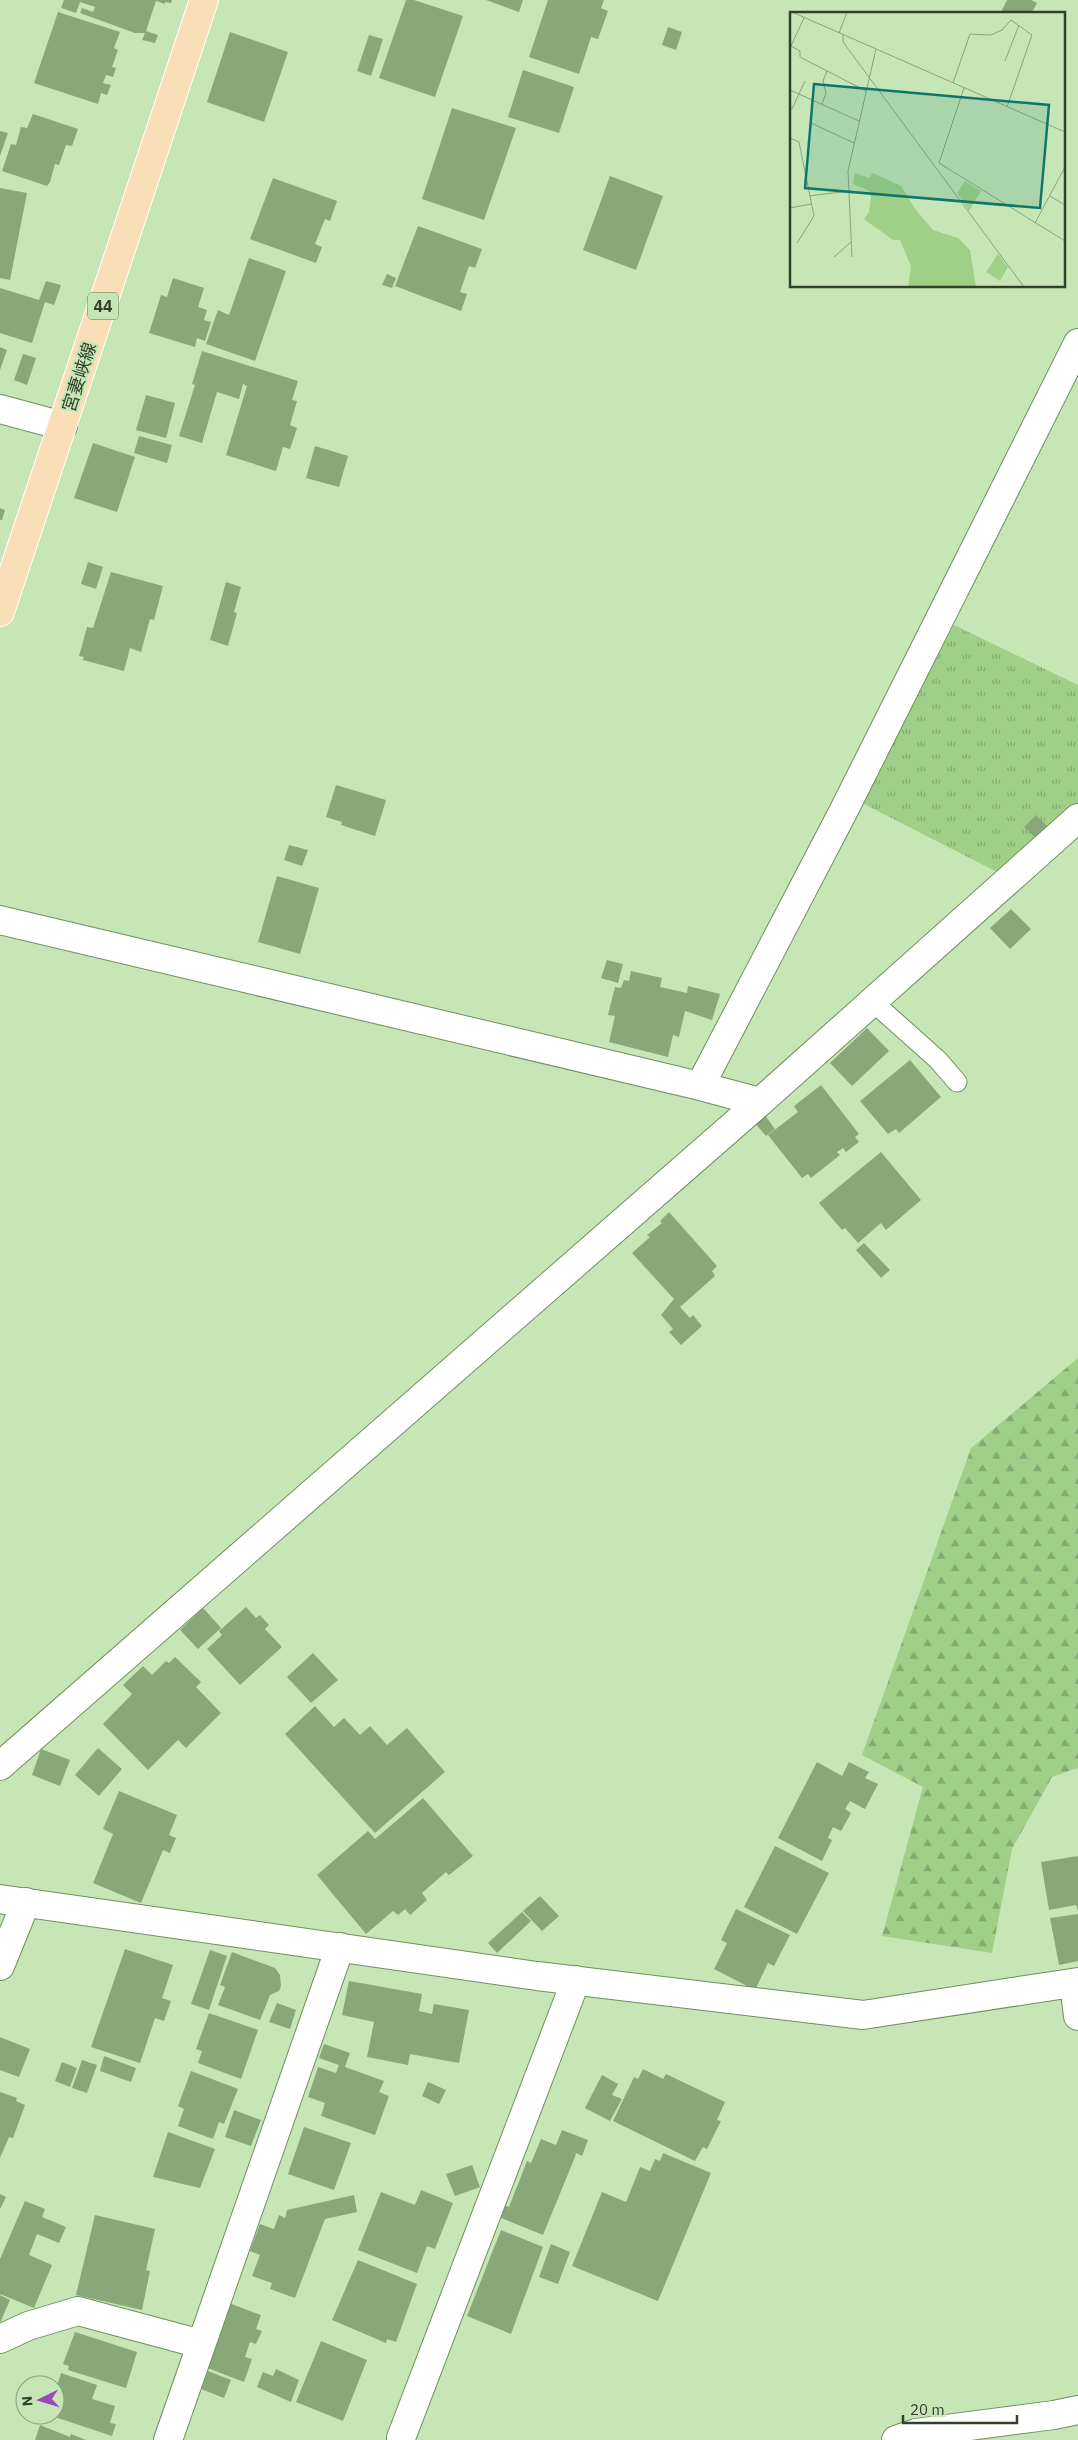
<svg xmlns="http://www.w3.org/2000/svg" width="1078" height="2440" viewBox="0 0 1078 2440" font-family="'IBM Plex Sans','Noto Sans JP',sans-serif">
  <style>
    .grass { fill: url(#grass-tufts) }
    .forest { fill: url(#forest-firs) }
    .building { fill: #89a87a }
    .lines { fill: none; stroke-linecap: round; stroke-linejoin: round }
    .service-casing { stroke: #718e61; stroke-width: 21 }
    .minor-casing { stroke: #718e61; stroke-width: 30 }
    .primary-casing { stroke: #fff; stroke-width: 30 }
    .service { stroke: #fff; stroke-width: 19 }
    .minor { stroke: #fff; stroke-width: 28 }
    .primary { stroke: #fadeb8; stroke-width: 28 }
    .labels { text-anchor: middle; dominant-baseline: central; stroke-width: 4.5; stroke-linejoin: round; paint-order: stroke }
    .shield { fill: #c6e6b6; stroke: #5f7255; stroke-width: 1 }
    .shield-label { font-size: 16px; font-weight: bold; fill: #33402c }
    .street-label { font-size: 18px; fill: #33402c; stroke: #c6e6b6 }
    .inset-road { fill: none; stroke: #8ba47f; stroke-width: 1 }
    .view { fill: #0f766e; fill-opacity: 0.15; stroke: #0f766e; stroke-width: 2.5 }
    .inset-edge { fill: none; stroke: #33402c; stroke-width: 2.5 }
  </style>
  <defs>
    <pattern id="grass-tufts" width="24" height="20" patternUnits="userSpaceOnUse" patternTransform="scale(1.25)"><rect width="24" height="20" fill="#a0d087"/><path d="M3 7l-1-3M5 7V3M7 7l1-3M15 17l-1-3M17 17v-4M19 17l1-3" fill="none" stroke="#83aa6f"/></pattern>
    <pattern id="forest-firs" width="22" height="20" patternUnits="userSpaceOnUse" patternTransform="scale(1.25)"><rect width="22" height="20" fill="#a0d087"/><path d="M5 1l3.5 6h-7zM16 11l3.5 6h-7z" fill="#83aa6f"/></pattern>
  </defs>
  <rect width="100%" height="100%" fill="#c6e6b6"/>
  <!-- grass -->
  <path class="grass" d="M954 625 1078 685V803L999 873 860 802Z"/>
  <!-- forest -->
  <path class="forest" d="M1078 1358V1768L1052 1777 1012 1849 992 1953 882 1936 923 1787 862 1755 971 1448Z"/>
  <!-- building -->
  <path class="building" d="M64 0H172L171 3 165 2V4L156 1 146 31 158 35 155 43 142 40 145 33H135L80 13 82 8 93 12 95 7 80 2 76 13 61 8Z
    M406 0H414L463 16 435 97 379 78Z
    M486 0H523L519 12Z
    M548 0H604L601 8 608 11 598 39 591 37 579 74 529 57Z
    M1007 0H1031L1037 3 1031 14H1000Z
    M58 12 120 32 114 48 118 50 112 67 116 68 113 77 106 75 103 83 111 85 107 95 101 93 98 104 34 83Z
    M668 27 682 32 676 50 662 45Z
    M230 32 288 52 264 122 207 102Z
    M369 35 383 39 371 76 357 71Z
    M523 70 574 87 559 133 508 117Z
    M452 108 516 128 484 220 422 199Z
    M33 114 78 129 72 146 66 145 59 165 55 164 50 182 47 186 2 171 11 144 16 145 21 127 27 128Z
    M0 131 8 133 0 156Z
    M610 176 663 196 636 270 583 250Z
    M273 178 337 201 330 221 325 219 315 244 322 247 316 263 250 239Z
    M0 188 27 193 10 280 0 278Z
    M418 226 482 249 475 268 469 266 460 292 467 294 461 311 395 286Z
    M249 258 286 271 255 361 206 344 218 310 229 315Z
    M387 274 396 278 392 288 382 285Z
    M173 278 204 288 198 307 207 310 204 320 211 322 205 341 197 338 195 347 149 333 161 295 167 297Z
    M46 281 61 285 54 305 45 302 32 343 0 333V288L39 300Z
    M0 347 7 350 0 370Z
    M202 351 298 381 292 400 297 401 290 425 297 428 290 449 283 447 276 471 226 455 247 386 243 384 239 399 217 392 202 443 179 436 195 385 192 384Z
    M23 354 36 358 27 385 14 380Z
    M146 395 175 403 166 438 136 430Z
    M139 436 172 445 167 463 134 453Z
    M93 443 135 457 117 512 74 498Z
    M315 446 348 456 339 487 306 478Z
    M0 508 5 510 2 520H0Z
    M88 562 103 567 96 589 81 584Z
    M111 572 163 586 154 620 150 619 141 652 130 648 124 671 83 660 84 657 79 656 87 627 93 628Z
    M226 582 241 587 234 612 237 613 228 646 210 640Z
    M336 785 386 800 375 836 341 825 342 822 326 817Z
    M1036 815 1049 828 1037 839 1024 827Z
    M289 845 308 850 302 866 284 860Z
    M277 876 319 888 300 954 258 942Z
    M1011 909 1031 929 1010 949 990 928Z
    M607 960 623 964 618 983 601 978Z
    M631 971 662 978 660 987 687 993 688 986 720 994 712 1020 685 1011 679 1037 673 1035 668 1057 609 1042 615 1016 608 1015 615 987 621 988 624 980 629 981Z
    M867 1028 889 1051 852 1086 830 1063Z
    M910 1060 941 1097 899 1133 896 1129 888 1134 860 1101Z
    M821 1085 859 1134 855 1137 859 1142 846 1152 843 1148 837 1152 840 1155 811 1178 808 1174 802 1178 768 1135 798 1112 794 1106Z
    M764 1114 775 1129 766 1136 754 1122Z
    M881 1152 921 1200 886 1230 881 1223 858 1243 845 1228 842 1230 819 1203Z
    M669 1212 717 1266 712 1271 715 1276 680 1307 690 1318 693 1315 702 1326 681 1345 669 1332 673 1329 661 1315 674 1299 632 1253 650 1237 647 1235 662 1223 660 1221Z
    M864 1243 890 1270 881 1278 856 1250Z
    M246 1607 256 1618 260 1615 269 1625 265 1629 282 1647 240 1685 207 1649 222 1635 219 1631Z
    M203 1608 221 1628 198 1649 180 1630Z
    M313 1653 338 1680 311 1703 287 1677Z
    M175 1657 201 1682 196 1687 221 1713 186 1748 178 1740 148 1770 103 1724 132 1694 123 1685 143 1666 152 1675 166 1661 169 1663Z
    M315 1706 334 1727 344 1718 360 1735 370 1726 387 1745 407 1728 445 1772 375 1833 285 1734Z
    M98 1748 122 1769 99 1796 75 1775Z
    M41 1749 70 1760 60 1786 32 1775Z
    M817 1762 842 1776 849 1762 869 1772 865 1778 878 1784 865 1809 850 1801 845 1809 851 1813 841 1831 833 1827 828 1838 832 1840 822 1861 778 1838Z
    M119 1791 177 1815 169 1835 176 1838 170 1853 163 1850 141 1903 93 1883 113 1834 103 1829Z
    M423 1798 473 1856 449 1875 446 1872 422 1893 427 1900 410 1915 405 1909 398 1915 393 1911 366 1934 317 1875 368 1831 375 1839Z
    M775 1846 829 1873 797 1934 744 1907Z
    M1078 1856V1911L1076 1905 1049 1910 1041 1862Z
    M540 1896 559 1916 542 1931 523 1911Z
    M736 1909 790 1935 774 1966 768 1963 755 1990 714 1969 727 1943 721 1940Z
    M522 1912 531 1921 497 1953 488 1943Z
    M1078 1914V1961L1059 1965 1050 1918Z
    M125 1949 173 1965 162 1998 171 2001 164 2021 155 2018 140 2063 91 2047Z
    M210 1950 227 1956 209 2010 191 2004Z
    M232 1952 275 1968 280 1975 281 1986 279 1991 270 1995 260 2020 218 2005 225 1987 220 1985Z
    M349 1981 422 1994 419 2011 432 2014 434 2004 469 2010 459 2063 410 2054 408 2065 367 2057 374 2022 342 2015Z
    M277 2003 296 2010 290 2029 269 2022Z
    M209 2013 258 2030 241 2079 198 2063 202 2051 196 2049Z
    M0 2037 30 2049 19 2077 0 2070Z
    M324 2044 350 2053 345 2067 384 2081 379 2092 389 2096 375 2135 321 2116 325 2103 308 2097 318 2067 336 2073 339 2065 319 2058Z
    M104 2056 136 2068 131 2082 100 2071Z
    M82 2060 97 2065 87 2093 72 2088Z
    M62 2062 77 2068 70 2087 55 2081Z
    M643 2069 663 2079 666 2074 725 2102 717 2120 721 2121 707 2149 703 2147 695 2161 613 2121 634 2077 638 2079Z
    M191 2071 238 2089 224 2124 219 2122 213 2139 178 2126 184 2109 178 2106Z
    M602 2075 618 2084 612 2095 622 2099 610 2121 585 2108Z
    M428 2082 446 2090 439 2104 422 2096Z
    M0 2092 17 2098 16 2101 25 2105 13 2138 9 2137 0 2158Z
    M234 2110 261 2120 251 2146 225 2137Z
    M304 2127 351 2143 334 2190 288 2174Z
    M562 2130 588 2140 582 2156 576 2153 575 2157 543 2235 499 2217 504 2205 509 2207 527 2161 531 2163 541 2139 556 2145Z
    M168 2132 215 2149 200 2188 153 2177Z
    M663 2153 711 2173 658 2301 572 2266 602 2192 626 2202 640 2167 650 2171 655 2159 660 2161Z
    M472 2165 480 2187 455 2196 446 2174Z
    M421 2190 453 2203 435 2249 427 2246 417 2273 358 2250 381 2192 415 2205Z
    M0 2194 6 2197 0 2209Z
    M354 2195 357 2212 325 2219 295 2298 270 2289 272 2283 252 2276 260 2255 250 2251 260 2224 274 2229 279 2215 285 2218 287 2210Z
    M25 2201 45 2209 42 2217 66 2227 59 2243 37 2234 29 2255 52 2265 34 2308 0 2294V2259Z
    M95 2215 155 2229 146 2270 150 2271 142 2310 76 2295Z
    M501 2230 543 2247 511 2334 467 2316Z
    M551 2244 570 2252 558 2284 539 2277Z
    M358 2260 417 2284 396 2342 387 2339 386 2343 332 2320Z
    M0 2295 10 2300 0 2323Z
    M229 2303 261 2315 256 2329 262 2331 256 2344 250 2342 245 2357 252 2359 244 2382 205 2367Z
    M75 2332 137 2352 126 2388 68 2370 69 2366 63 2364Z
    M321 2341 367 2360 343 2421 296 2402Z
    M276 2369 299 2380 291 2402 257 2387 263 2372 273 2376Z
    M208 2371 231 2380 224 2398 201 2389Z
    M61 2373 97 2385 92 2399 115 2406 110 2423 116 2424 112 2436 52 2416 55 2415V2392Z
    M40 2425 70 2437 71 2434 86 2440H35Z"/>
  <g class="lines">
    <!-- service casing -->
    <g class="service-casing">
      <path id="service" d="M873 1002 938 1060 957 1082"/>
    </g>
    <!-- minor casing -->
    <g class="minor-casing">
      <path id="minor" d="M0 409 63 426
        M0 920 700 1086 844 810 1078 343
        M700 1086 760 1102
        M0 1766 760 1102 1078 818
        M0 1899 537 1976 863 2015 1078 1982
        M0 1966 26 1902
        M1074 1983 1078 2016
        M0 2339 28 2326 78 2311 201 2344
        M401 2438 576 1980
        M168 2440 340 1947
        M896 2440 916 2433 1054 2415 1078 2410"/>
    </g>
    <!-- primary casing -->
    <g class="primary-casing">
      <path id="primary" d="M0 612 204 0"/>
    </g>
    <!-- service -->
    <use href="#service" class="service"/>
    <!-- minor -->
    <use href="#minor" class="minor"/>
    <!-- primary -->
    <use href="#primary" class="primary"/>
  </g>
  <g class="labels">
    <!-- shield labels -->
    <rect class="shield" x="88" y="292.5" width="30" height="27" rx="4"/>
    <g class="shield-label">
      <text x="103" y="306">44</text>
    </g>
    <!-- street labels -->
    <g class="street-label">
      <text transform="translate(79 377) rotate(-72)">宮妻峡線</text>
    </g>
  </g>
  <!-- overview -->
  <g transform="translate(790 12)">
    <rect width="275" height="275" fill="#c6e6b6"/>
    <path d="M175 169 191 179 179 199 167 181Z" fill="#a0d087"/>
    <path d="M65 161 79 166 83 161 111 174 126 198 143 218 168 226 180 238 186 275H118L121 254 110 228H103L74 207 79 200 81 186 79 179 63 172Z" fill="#a0d087"/>
    <path d="M208 242 218 255 210 269 196 260Z" fill="#a0d087"/>
    <path class="inset-road" d="M2 0 275 120M14 6 1 34 10 39V45L76 79M49 21 57 0M53 23V30L234 275M215 49 229 13M163 71 180 22 201 23 212 18 221 8 242 23 217 95M174 76 149 151 275 229M0 78 69 109M32 92 36 81 33 69 37 59M0 96 2 97 15 69M21 111 64 131M0 126 9 130 24 204 7 231M19 184 59 179M260 184 275 193M0 196 21 192M245 211 275 155M44 245 61 230M62 245 58 159 86 37"/>
    <path class="view" d="M24 72 259 93 250 196 15 176Z"/>
    <rect width="275" height="275" class="inset-edge"/>
  </g>
  <!-- north arrow -->
  <g transform="translate(40 2400) rotate(265)"><circle r="24" fill="#c6e6b6" stroke="#8ba47f"/>
  <path d="M0-4L9 19L0 12L-9 19Z" fill="#9949b9"/>
  <text y="-8" font-size="14" font-weight="bold" text-anchor="middle" fill="#33402c">N</text>
  </g>
  <!-- scale -->
  <path d="M903 2415v8h114v-8" fill="none" stroke="#33402c" stroke-width="2.5"/>
  <text x="910" y="2415" font-size="15" fill="#33402c" stroke="#c6e6b6" stroke-width="4" paint-order="stroke">20 m</text>
</svg>
